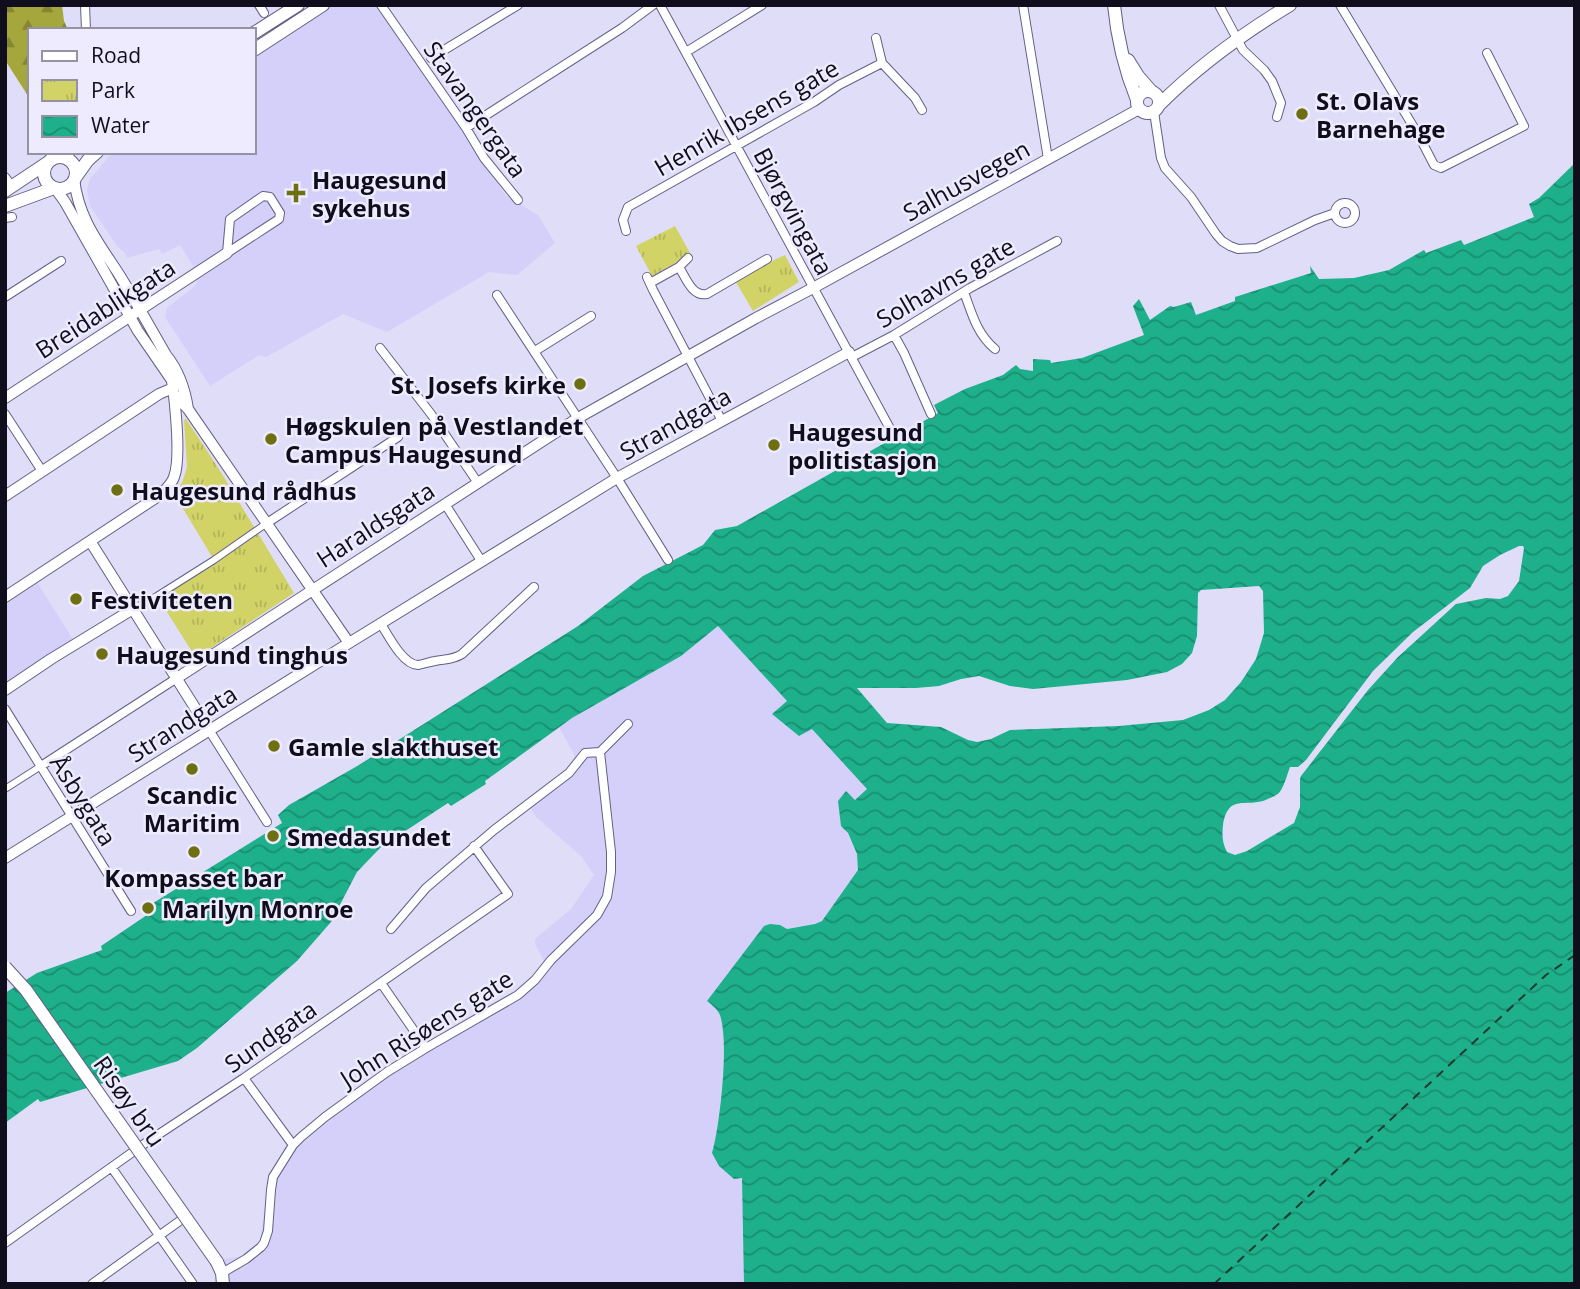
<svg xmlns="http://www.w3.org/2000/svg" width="1580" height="1289" viewBox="0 0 1580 1289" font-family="'Open Sans',sans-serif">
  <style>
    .built { fill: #d4d0f9 }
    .forest { fill: url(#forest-firs) }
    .park { fill: url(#park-tufts) }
    .water { fill: url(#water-waves); fill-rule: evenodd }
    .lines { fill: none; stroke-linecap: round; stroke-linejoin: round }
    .ferry { stroke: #1f3b31; stroke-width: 2; stroke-dasharray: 9 7; stroke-linecap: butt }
    .pedestrian-casing { stroke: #645f85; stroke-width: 8 }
    .minor-casing { stroke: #645f85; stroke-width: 10 }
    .tertiary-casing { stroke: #645f85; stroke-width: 12 }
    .secondary-casing { stroke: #645f85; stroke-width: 14 }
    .primary-casing { stroke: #645f85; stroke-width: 14 }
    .pedestrian { stroke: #fff; stroke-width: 6 }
    .minor { stroke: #fff; stroke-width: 8 }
    .tertiary { stroke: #fff; stroke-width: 10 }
    .secondary { stroke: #fff; stroke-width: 12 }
    .primary { stroke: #fff; stroke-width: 12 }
    .secondary-bridge-casing { stroke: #645f85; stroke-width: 14; stroke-linecap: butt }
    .secondary-bridge { stroke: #fff; stroke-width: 12 }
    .poi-dot { fill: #6e6f11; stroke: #edebfd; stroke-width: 2.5 }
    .labels { text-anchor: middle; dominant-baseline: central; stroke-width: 5; stroke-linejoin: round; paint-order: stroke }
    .poi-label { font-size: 24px; font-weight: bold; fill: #100e1d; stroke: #edebfd; text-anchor: start }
    .street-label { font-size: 24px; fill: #100e1d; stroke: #edebfd }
  </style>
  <defs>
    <pattern id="forest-firs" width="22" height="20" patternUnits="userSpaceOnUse" patternTransform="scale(1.75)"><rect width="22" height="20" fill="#a5a63b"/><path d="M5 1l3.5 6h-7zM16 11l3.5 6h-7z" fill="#858631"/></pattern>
    <pattern id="park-tufts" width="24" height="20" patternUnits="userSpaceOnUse" patternTransform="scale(1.75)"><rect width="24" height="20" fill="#d1d367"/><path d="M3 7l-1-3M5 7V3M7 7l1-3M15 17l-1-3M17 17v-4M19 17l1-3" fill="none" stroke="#b2b459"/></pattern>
    <pattern id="water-waves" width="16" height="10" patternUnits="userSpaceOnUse" patternTransform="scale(1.75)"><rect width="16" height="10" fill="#1eb08b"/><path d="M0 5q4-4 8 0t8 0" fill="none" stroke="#198e71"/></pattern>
  </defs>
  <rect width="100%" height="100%" fill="#dfddf8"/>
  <!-- built -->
  <path class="built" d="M330 5H377L506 196 538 215 555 243 517 275 489 272 387 332 343 314 266 357 259 355 210 386 165 317 167 308 195 286 199 276 180 245 162 254 159 249 127 258 125 253 117 246 90 206 87 190 90 179 113 152H254V55Z
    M35 579 76 644 5 691V597Z
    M718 626 787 701 774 712 812 728 868 789 846 831 863 867 826 917 816 926H801L787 929 718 1009 723 1029V1070L720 1113 713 1150 719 1166 727 1173 734 1178 745 1175V1284H216L221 1275 216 1260 253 1255 259 1248 269 1176 289 1147 330 1108 385 1074 416 1049 435 1037 456 1034 525 989 545 963 535 944V939L571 909 594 875 581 856 535 816 530 807 576 769 574 754 559 727 572 718 681 656Z"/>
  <!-- forest -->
  <path class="forest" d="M5 5H62L64 21 68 30H30V99L5 60Z"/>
  <!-- park -->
  <path class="park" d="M675 226 690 253 677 262 652 276 636 246Z
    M785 255 799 282 753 311 734 279Z
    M186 419 219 469 294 593 196 658 157 596 214 560 173 492 182 483 187 467 184 420Z"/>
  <!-- water -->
  <path class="water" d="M1575 163V1284H744L742 1178 734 1179 719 1166 712 1153C720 1127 730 1036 719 1013 716 1008 712 1005 707 1001L764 926 770 924 780 925 787 929 815 924 822 921 858 870 857 854 848 833 841 826 838 801 846 791 855 800 867 789 812 729 799 736 772 714 787 701 718 626 681 656 572 718 485 781 486 784 451 806 448 803 381 847 357 872 331 922 297 961 197 1048 178 1061 40 1102 38 1099 5 1123V993L37 973 102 950 101 946 153 911 150 905 282 823 278 815 289 805 359 765 578 626 643 576 703 545 715 530 737 526 938 413 934 405 965 389 1003 375 1016 365 1020 369 1033 371V359L1050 360 1051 363 1082 358 1144 335 1133 306 1139 299 1150 320 1170 306 1174 307 1191 302 1196 315 1235 301V297L1311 273 1310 266 1319 279 1354 278 1389 270 1424 250 1426 253 1461 240 1464 245 1534 217 1529 204 1539 198ZM1519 546H1523L1524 548 1519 581 1508 596 1500 599 1486 598 1456 604 1398 657 1368 690 1301 776 1300 779V807L1294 823 1247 851 1235 855 1227 852C1222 843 1222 835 1223 825 1229 791 1247 810 1270 798 1271 798 1278 794 1279 793 1284 787 1287 775 1290 767H1298L1306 760 1373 671 1413 632 1470 588 1483 566 1500 555ZM1259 586 1263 591 1264 633 1256 659 1241 682 1225 700 1209 710 1183 720 1119 726 1010 730 991 739 977 742 968 740 941 727 887 723 857 688H916L939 686 961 679 979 676 1010 686 1033 689 1127 680 1167 672 1182 664 1192 653 1197 636 1198 593 1201 590Z"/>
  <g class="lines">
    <!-- ferry -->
    <path class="ferry" d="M1214 1284 1546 975 1575 955"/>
    <!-- pedestrian casing -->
    <g class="pedestrian-casing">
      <path id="pedestrian" d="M133 609 157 596 214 560 267 523
        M5 789 41 766"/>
    </g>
    <!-- minor casing -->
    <g class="minor-casing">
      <path id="minor" d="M85 5 86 30
        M259 5 264 13
        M381 5 466 128 484 158 518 200
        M660 5 894 436
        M1023 5 1048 159
        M1219 5 1243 50 1264 70 1272 81 1281 103 1277 117
        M1340 5 1419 136 1434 165 1441 168 1524 126 1487 53
        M686 52 762 5
        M431 58 518 5
        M882 63 915 98 922 110
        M1154 112 1161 158 1165 168 1191 197 1216 234 1222 241 1230 246 1238 249 1257 248 1315 220 1335 213
        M466 128 622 28 653 5
        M5 177 8 181
        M263 196 270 197 280 213 279 219 227 253 230 219Z
        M1335 213a10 10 0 1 1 20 0a10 10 0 1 1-20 0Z
        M5 218 12 217
        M626 231 623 220 628 207 814 102 839 85 882 63 876 38
        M679 267C686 278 692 297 707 294L767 259
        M647 277 653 290 722 421
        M650 283 679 267 688 258
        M964 292C972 314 977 334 995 349
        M497 295 617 478 668 560
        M5 297 61 261
        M894 335 904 353 931 414
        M380 348 431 414 478 483
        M535 351 591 316
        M852 357 894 335 970 288 1057 241
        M5 414 42 471
        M445 504 482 562
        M267 523 398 437
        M381 624C388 635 403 665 418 665 424 664 429 662 435 661 445 659 453 660 462 654L534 587
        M5 709 131 911
        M209 730 267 822
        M41 766 177 678
        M391 929 426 888 494 830 569 773 585 753 600 752 628 724
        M381 983 426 1048
        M244 1078 293 1145
        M112 1168 193 1284
        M5 1243 144 1144 244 1078 508 894 474 846
        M222 1273 246 1259 261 1247 264 1243 268 1231 271 1190 273 1177 293 1145 301 1137 325 1117 387 1072 426 1048 518 995 535 980 551 960 597 915 607 897 611 872V852L600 752
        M92 1284 181 1220"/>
    </g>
    <!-- tertiary casing -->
    <g class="tertiary-casing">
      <path id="tertiary" d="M74 179C79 220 99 243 120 276 136 302 151 329 166 355 179 371 185 389 188 409
        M55 188 65 202 138 331 171 379
        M174 394 188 409 349 643
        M5 398 227 253
        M5 496 159 394 173 388
        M90 541 209 730
        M5 597 160 495C166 489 172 484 174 477 182 457 174 377 166 355
        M177 678 578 418 756 318 813 288 1139 109
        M5 690 51 659 133 609
        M5 858 349 643 617 478 849 352"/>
    </g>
    <!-- secondary casing -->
    <g class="secondary-casing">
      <path id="secondary" d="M1114 5C1117 37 1125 70 1137 100
        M1128 60 1138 76 1152 92
        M1137 102a11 11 0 1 1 22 0a11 11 0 1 1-22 0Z
        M1159 105C1198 66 1242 34 1290 5
        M217 1262 222 1273 223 1284"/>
    </g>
    <!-- primary casing -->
    <g class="primary-casing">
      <path id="primary" d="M254 33 298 5
        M254 50 323 5
        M44 173a16 16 0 1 1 32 0a16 16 0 1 1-32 0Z
        M75 178 88 160 97 152
        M5 191 47 163
        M5 206 54 188"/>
    </g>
    <!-- pedestrian -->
    <use href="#pedestrian" class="pedestrian"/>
    <!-- minor -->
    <use href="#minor" class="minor"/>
    <!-- tertiary -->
    <use href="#tertiary" class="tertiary"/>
    <!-- secondary -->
    <use href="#secondary" class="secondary"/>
    <!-- primary -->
    <use href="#primary" class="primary"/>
    <!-- secondary-bridge casing -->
    <g class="secondary-bridge-casing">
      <path id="secondary-bridge" d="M5 967 26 990 217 1262"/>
    </g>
    <!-- secondary-bridge -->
    <use href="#secondary-bridge" class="secondary-bridge"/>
  </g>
  <!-- markers -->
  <g class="poi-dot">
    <circle cx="1302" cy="114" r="7"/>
    <path d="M292.5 182.5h7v7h7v7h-7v7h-7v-7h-7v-7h7z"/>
    <circle cx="580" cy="384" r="7"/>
    <circle cx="271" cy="439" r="7"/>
    <circle cx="774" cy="445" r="7"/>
    <circle cx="117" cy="490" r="7"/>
    <circle cx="76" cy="599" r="7"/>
    <circle cx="102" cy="654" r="7"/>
    <circle cx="274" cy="746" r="7"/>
    <circle cx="192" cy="769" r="7"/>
    <circle cx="273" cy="836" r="7"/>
    <circle cx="194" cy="852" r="7"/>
    <circle cx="148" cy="908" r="7"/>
  </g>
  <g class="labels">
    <!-- poi labels -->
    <g class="poi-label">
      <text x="1316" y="100">St. Olavs<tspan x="1316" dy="28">Barnehage</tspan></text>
      <text x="312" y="179">Haugesund<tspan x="312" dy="28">sykehus</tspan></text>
      <text x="566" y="384" text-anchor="end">St. Josefs kirke</text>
      <text x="285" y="425">Høgskulen på Vestlandet<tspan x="285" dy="28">Campus Haugesund</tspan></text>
      <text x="788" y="431">Haugesund<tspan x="788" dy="28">politistasjon</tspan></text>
      <text x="131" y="490">Haugesund rådhus</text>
      <text x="90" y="599">Festiviteten</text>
      <text x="116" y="654">Haugesund tinghus</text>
      <text x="288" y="746">Gamle slakthuset</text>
      <text x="192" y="794" text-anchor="middle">Scandic<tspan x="192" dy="28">Maritim</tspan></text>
      <text x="287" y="836">Smedasundet</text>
      <text x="194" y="877" text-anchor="middle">Kompasset bar</text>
      <text x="162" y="908">Marilyn Monroe</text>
    </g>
    <!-- street labels -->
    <g class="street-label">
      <text transform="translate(476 109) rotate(55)">Stavangergata</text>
      <text transform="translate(746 117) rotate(-30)">Henrik Ibsens gate</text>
      <text transform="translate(966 180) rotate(-29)">Salhusvegen</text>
      <text transform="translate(794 211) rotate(62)">Bjørgvingata</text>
      <text transform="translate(945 282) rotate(-30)">Solhavns gate</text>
      <text transform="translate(105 308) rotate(-33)">Breidablikgata</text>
      <text transform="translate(675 423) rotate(-29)">Strandgata</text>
      <text transform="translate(375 524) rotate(-33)">Haraldsgata</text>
      <text transform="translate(182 723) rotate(-32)">Strandgata</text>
      <text transform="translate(84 800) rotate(58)">Åsbygata</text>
      <text transform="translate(426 1028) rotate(-32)">John Risøens gate</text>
      <text transform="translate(270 1036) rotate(-35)">Sundgata</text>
      <text transform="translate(130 1101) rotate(55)">Risøy bru</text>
    </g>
  </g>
  <!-- border -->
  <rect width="1580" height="1289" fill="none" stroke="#100e1d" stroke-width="14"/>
  <!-- legend -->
  <rect x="28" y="28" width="228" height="126" fill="#edebfd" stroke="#9593a3" stroke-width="2"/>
  <rect x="42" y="51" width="35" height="10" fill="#ffffff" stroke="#9593a3" stroke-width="2"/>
  <text x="91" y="63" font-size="21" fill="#100e1d">Road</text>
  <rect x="42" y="80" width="35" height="21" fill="url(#park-tufts)" stroke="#9593a3" stroke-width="2"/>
  <text x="91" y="98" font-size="21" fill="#100e1d">Park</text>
  <rect x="42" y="116" width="35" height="21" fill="url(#water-waves)" stroke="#9593a3" stroke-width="2"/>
  <text x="91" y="133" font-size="21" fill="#100e1d">Water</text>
</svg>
